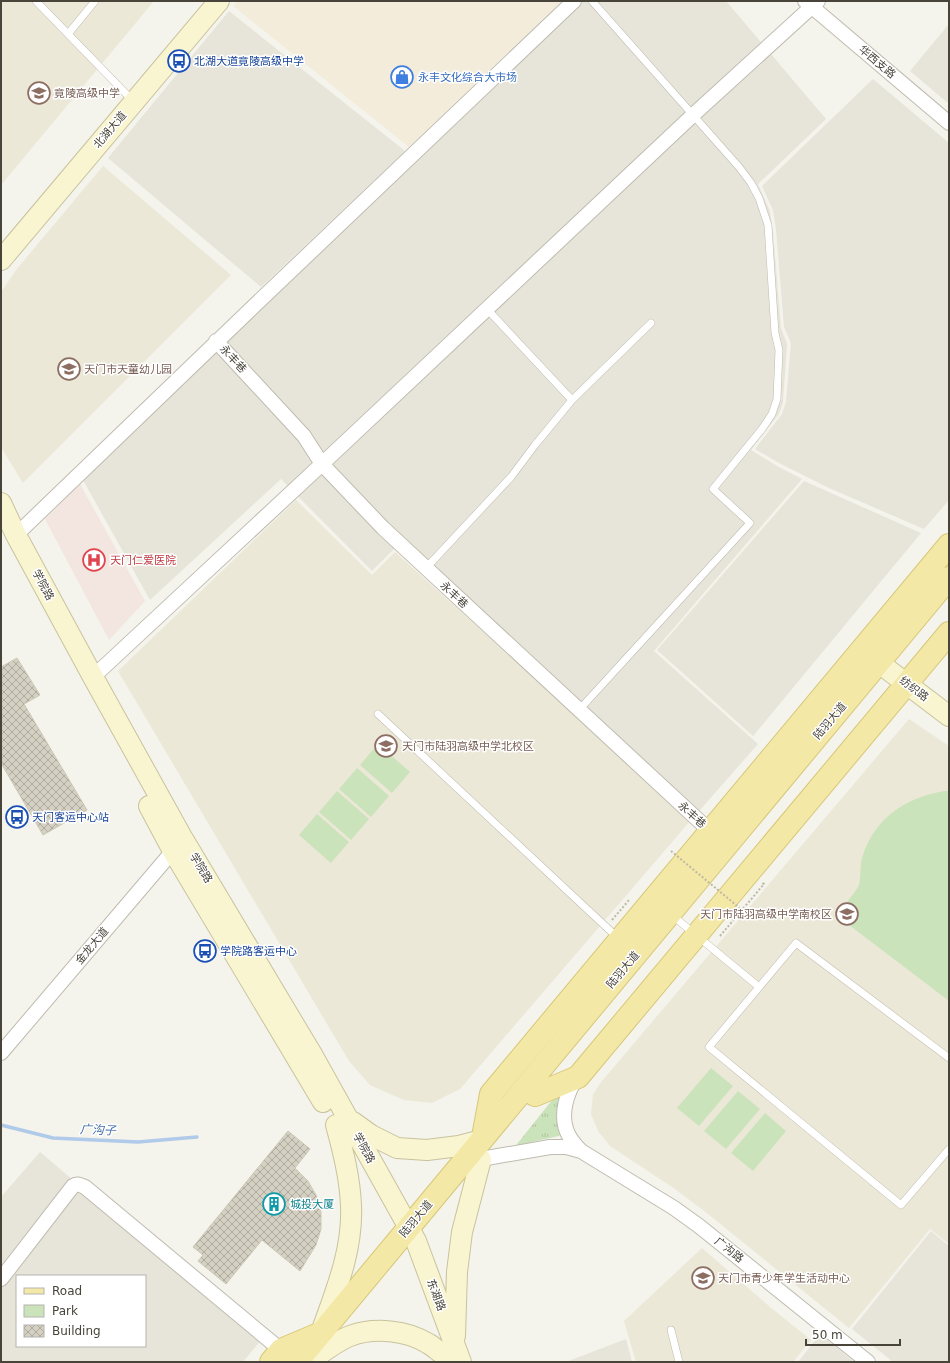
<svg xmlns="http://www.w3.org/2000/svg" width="950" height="1363" viewBox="0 0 950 1363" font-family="'DejaVu Sans','Noto Sans SC',sans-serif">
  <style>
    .residential { fill: #e7e5da; fill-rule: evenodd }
    .commercial { fill: #f3ecda }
    .education { fill: #ebe8d7 }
    .medical { fill: #f3e6e1 }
    .grass { fill: url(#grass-tufts) }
    .green { fill: #cbe3ba }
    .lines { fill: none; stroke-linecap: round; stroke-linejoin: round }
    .stream { stroke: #b0cae9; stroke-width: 3.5 }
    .building { fill: url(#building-cross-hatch); stroke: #cec8b6 }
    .lane-casing { stroke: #bfbbaf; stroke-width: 8 }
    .street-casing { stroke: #bfbbaf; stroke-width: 16 }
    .secondary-casing { stroke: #c8c39d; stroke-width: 22 }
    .primary-casing { stroke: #d7c777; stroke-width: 24 }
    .path { stroke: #bfb8a2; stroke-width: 2; stroke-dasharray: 2 2; stroke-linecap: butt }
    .lane { stroke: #fff; stroke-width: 7 }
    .street { stroke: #fff; stroke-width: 14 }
    .secondary { stroke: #f9f5d1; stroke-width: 20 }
    .primary { stroke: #f3e8a6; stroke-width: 22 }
    .path-bridge { stroke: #bfb8a2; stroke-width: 2; stroke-dasharray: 2 2; stroke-linecap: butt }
    .labels { text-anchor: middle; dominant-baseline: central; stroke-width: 3; stroke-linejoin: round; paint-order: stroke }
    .transit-label { font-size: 11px; fill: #164399; stroke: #fff; text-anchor: start }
    .street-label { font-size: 11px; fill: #48443a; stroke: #fff }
    .shop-label { font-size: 11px; fill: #366cbe; stroke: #fff; text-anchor: start }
    .education-label { font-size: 11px; fill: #785e54; stroke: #fff; text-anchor: start }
    .health-label { font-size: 11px; fill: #be3a42; stroke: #fff; text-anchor: start }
    .culture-label { font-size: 11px; fill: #0d838f; stroke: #fff; text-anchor: start }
    .water-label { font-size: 12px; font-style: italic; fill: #3f6da8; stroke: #fff }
  </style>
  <defs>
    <pattern id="grass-tufts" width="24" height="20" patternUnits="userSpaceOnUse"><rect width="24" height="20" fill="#cbe3ba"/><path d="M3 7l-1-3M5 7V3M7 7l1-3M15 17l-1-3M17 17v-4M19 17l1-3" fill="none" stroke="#b0c4a1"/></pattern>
    <pattern id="building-cross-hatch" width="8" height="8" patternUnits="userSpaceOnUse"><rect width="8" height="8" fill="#d4d0c2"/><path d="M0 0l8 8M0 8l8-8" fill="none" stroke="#aeaa9f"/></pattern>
  </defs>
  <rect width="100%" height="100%" fill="#f4f3ec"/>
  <!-- residential -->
  <path class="residential" d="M580 1H726L826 119 758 184 770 211 773 232 781 328 787 344 783 402 779 414 751 450 777 466 802 479 654 651 758 744 699 811 403 540 372 571 281 479 150 600 83 480Z
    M229 11 405 151 261 287 108 158Z
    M949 24V104L910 71Z
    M873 79 949 143V500L924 529 829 488 779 463 755 449 782 414 786 402 791 343 784 327 776 229 773 210 762 186Z
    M804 481 921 533 753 736 657 650Z
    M40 1152 261 1340 243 1362H1V1197ZM17 1276H145V1346H17Z
    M931 1231 949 1246V1362H893L852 1329Z
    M820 1334 854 1362H798Z
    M626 1339 632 1362H566Z"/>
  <!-- commercial -->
  <path class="commercial" d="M237 1H562L409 147 233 6Z"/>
  <!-- education -->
  <path class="education" d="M1 1H154L1 185Z
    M103 166 231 275 23 483 1 447V292L16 270Z
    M296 500 372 575 395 552 691 820 460 1089 432 1103 404 1100 370 1085 349 1061 118 671Z
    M909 719 949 746V1244L930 1229 849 1328 703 1210 675 1189 610 1146 598 1131 591 1114 593 1094 602 1081Z
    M702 1248 770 1307 811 1340 793 1362H636L624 1321Z"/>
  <!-- medical -->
  <path class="medical" d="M80 484 145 601 109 640 45 519Z"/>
  <!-- grass -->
  <path class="grass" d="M560 1093 561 1134 559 1136 536 1141 517 1146V1144L557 1094Z"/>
  <!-- green -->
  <path class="green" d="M378 744 410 772 392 793 360 765Z
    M357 768 389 796 371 817 339 789Z
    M337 791 369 819 351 840 319 812Z
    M944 791H949V1001L836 915C842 908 856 892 859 885 861 877 860 866 862 858 874 818 905 798 944 791Z
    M317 814 349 842 331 863 299 835Z
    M711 1068 733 1086 699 1126 677 1108Z
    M738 1091 760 1109 726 1149 704 1131Z
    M765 1113 786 1131 753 1171 731 1153Z"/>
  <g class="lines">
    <!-- stream -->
    <path class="stream" d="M1 1125 53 1138 138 1142 197 1137"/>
  </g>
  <!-- building -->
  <path class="building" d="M17 658 40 695 24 704 87 810 43 835 1 763V667Z
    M288 1131 310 1149 295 1168 308 1181 316 1195 321 1212V1229L316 1245 300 1271 262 1240 226 1284 198 1261 203 1255 193 1247Z"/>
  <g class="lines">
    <!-- lane casing -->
    <g class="lane-casing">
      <path id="lane" d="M36 1 134 102
        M68 34 95 1
        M486 308 572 400
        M426 568 511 477 535 445 572 400 651 323
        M579 710 750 523 713 489 762 429 772 414 777 399 779 350 775 333 768 225 759 198 751 183 739 167 592 1
        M378 714 618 938
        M679 921 759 987
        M949 1058 796 943 709 1047 901 1205 949 1149
        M671 1330 679 1362"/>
    </g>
    <!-- street casing -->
    <g class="street-casing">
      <path id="street" d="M805 1 949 123
        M216 341 304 436 322 464 383 528 710 831
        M16 535 254 306 574 1
        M93 677 322 464 693 115 818 1
        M1 1053 178 845
        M577 1077C567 1092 559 1115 568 1134 571 1140 576 1146 581 1151L674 1208 699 1226 868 1362
        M481 1159 550 1147H566L581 1151
        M1 1279 73 1186C77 1183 80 1185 85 1187L281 1350"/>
    </g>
    <!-- secondary casing -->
    <g class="secondary-casing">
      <path id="secondary" d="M1 260 219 1
        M1 503 16 535 93 677 183 839 313 1056 409 1228 416 1241 461 1362
        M866 653 949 716
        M149 806 173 851 323 1102
        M353 1122 371 1135 397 1148 427 1150 459 1146 482 1140
        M323 1327C337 1288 353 1248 351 1206 350 1178 343 1151 336 1125
        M455 1336 457 1272 462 1232 481 1159
        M318 1355C328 1349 339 1340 350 1336 374 1327 407 1330 429 1344 434 1347 439 1352 444 1355"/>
    </g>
    <!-- primary casing -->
    <g class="primary-casing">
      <path id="primary" d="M535 1095 578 1077 949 633
        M483 1137 491 1094 949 545
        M271 1362 281 1350 319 1334
        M297 1362 949 578"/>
    </g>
    <!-- path -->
    <path class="path" d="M612 920 629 900
      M720 936 764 884 762 883"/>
    <!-- lane -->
    <use href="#lane" class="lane"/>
    <!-- street -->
    <use href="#street" class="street"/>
    <!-- secondary -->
    <use href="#secondary" class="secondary"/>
    <!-- primary -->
    <use href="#primary" class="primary"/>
    <!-- path-bridge -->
    <path class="path-bridge" d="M671 851 742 910"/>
  </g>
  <!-- icons -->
  <defs>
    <g id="bus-ring" transform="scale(1.15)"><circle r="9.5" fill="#fff" stroke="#1a4fb4" stroke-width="1.5"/><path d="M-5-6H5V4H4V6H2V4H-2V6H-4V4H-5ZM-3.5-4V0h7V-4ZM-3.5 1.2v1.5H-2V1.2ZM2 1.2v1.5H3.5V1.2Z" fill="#1a4fb4"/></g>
    <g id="shop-ring" transform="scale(1.15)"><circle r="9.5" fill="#fff" stroke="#3f7fe0" stroke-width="1.5"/><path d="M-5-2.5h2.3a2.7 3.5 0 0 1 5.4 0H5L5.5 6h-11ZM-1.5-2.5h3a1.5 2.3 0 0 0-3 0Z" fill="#3f7fe0"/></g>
    <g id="school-ring" transform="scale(1.15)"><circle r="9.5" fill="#fff" stroke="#8d6e63" stroke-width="1.5"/><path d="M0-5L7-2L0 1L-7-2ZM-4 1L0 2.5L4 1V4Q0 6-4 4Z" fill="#8d6e63"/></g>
    <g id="hospital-ring" transform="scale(1.15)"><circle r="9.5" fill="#fff" stroke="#e0444e" stroke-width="1.5"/><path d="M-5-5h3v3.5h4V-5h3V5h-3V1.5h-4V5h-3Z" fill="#e0444e"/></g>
    <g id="building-ring" transform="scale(1.15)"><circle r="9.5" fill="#fff" stroke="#0f9aa8" stroke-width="1.5"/><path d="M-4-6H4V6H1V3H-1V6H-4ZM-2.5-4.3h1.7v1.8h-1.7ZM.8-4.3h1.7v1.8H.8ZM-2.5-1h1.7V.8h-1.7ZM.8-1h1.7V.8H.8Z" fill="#0f9aa8"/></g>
  </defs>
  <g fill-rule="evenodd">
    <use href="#bus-ring" x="179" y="61"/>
    <use href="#shop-ring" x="402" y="77"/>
    <use href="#school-ring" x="39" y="93"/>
    <use href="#school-ring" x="69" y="369"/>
    <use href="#hospital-ring" x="94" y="560"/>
    <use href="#school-ring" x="386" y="746"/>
    <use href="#bus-ring" x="17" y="817"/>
    <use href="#school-ring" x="847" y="914"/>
    <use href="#bus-ring" x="205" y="951"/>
    <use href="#building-ring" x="274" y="1204"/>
    <use href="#school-ring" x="703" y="1278"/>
  </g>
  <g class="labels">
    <!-- transit labels -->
    <g class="transit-label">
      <text x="194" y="61">北湖大道竟陵高级中学</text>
      <text x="32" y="817">天门客运中心站</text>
      <text x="220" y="951">学院路客运中心</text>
    </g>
    <!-- street labels -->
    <g class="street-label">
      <text transform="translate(877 62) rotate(40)">华西支路</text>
      <text transform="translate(110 130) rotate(-50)">北湖大道</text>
      <text transform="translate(233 359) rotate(47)">永丰巷</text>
      <text transform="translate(43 585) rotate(62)">学院路</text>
      <text transform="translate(454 595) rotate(43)">永丰巷</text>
      <text transform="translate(914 689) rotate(37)">纺织路</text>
      <text transform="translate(830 721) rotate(-50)">陆羽大道</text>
      <text transform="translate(692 815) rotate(42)">永丰巷</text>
      <text transform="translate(201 868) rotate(59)">学院路</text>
      <text transform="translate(92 946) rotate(-50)">金龙大道</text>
      <text transform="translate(623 970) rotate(-50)">陆羽大道</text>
      <text transform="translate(364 1148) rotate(61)">学院路</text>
      <text transform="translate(416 1219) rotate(-50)">陆羽大道</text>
      <text transform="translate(729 1250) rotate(38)">广沟路</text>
      <text transform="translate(436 1295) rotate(69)">东湖路</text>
    </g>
    <!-- shop labels -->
    <g class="shop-label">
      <text x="418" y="77">永丰文化综合大市场</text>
    </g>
    <!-- education labels -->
    <g class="education-label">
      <text x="54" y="93">竟陵高级中学</text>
      <text x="84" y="369">天门市天童幼儿园</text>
      <text x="402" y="746">天门市陆羽高级中学北校区</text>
      <text x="832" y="914" text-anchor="end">天门市陆羽高级中学南校区</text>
      <text x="718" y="1278">天门市青少年学生活动中心</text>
    </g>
    <!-- health labels -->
    <g class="health-label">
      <text x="110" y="560">天门仁爱医院</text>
    </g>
    <!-- culture labels -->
    <g class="culture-label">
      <text x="290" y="1204">城投大厦</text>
    </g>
    <!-- water labels -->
    <g class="water-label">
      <text transform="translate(98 1130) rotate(2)">广沟子</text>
    </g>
  </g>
  <!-- border -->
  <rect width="950" height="1363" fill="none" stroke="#48443a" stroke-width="4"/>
  <!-- legend -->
  <rect x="16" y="1275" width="130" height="72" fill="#ffffff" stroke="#b6b4b0"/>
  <rect x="24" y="1288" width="20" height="6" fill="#f3e8a6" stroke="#b6b4b0"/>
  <text x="52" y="1295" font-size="12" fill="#48443a">Road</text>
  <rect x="24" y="1305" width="20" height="12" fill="#cbe3ba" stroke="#b6b4b0"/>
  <text x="52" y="1315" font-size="12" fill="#48443a">Park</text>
  <rect x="24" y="1325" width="20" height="12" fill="url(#building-cross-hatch)" stroke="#b6b4b0"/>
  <text x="52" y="1335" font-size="12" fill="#48443a">Building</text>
  <!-- scale -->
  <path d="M806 1339v6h94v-6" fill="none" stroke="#48443a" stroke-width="2"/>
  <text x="812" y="1339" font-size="12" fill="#48443a" stroke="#ffffff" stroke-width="3" paint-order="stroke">50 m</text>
</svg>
